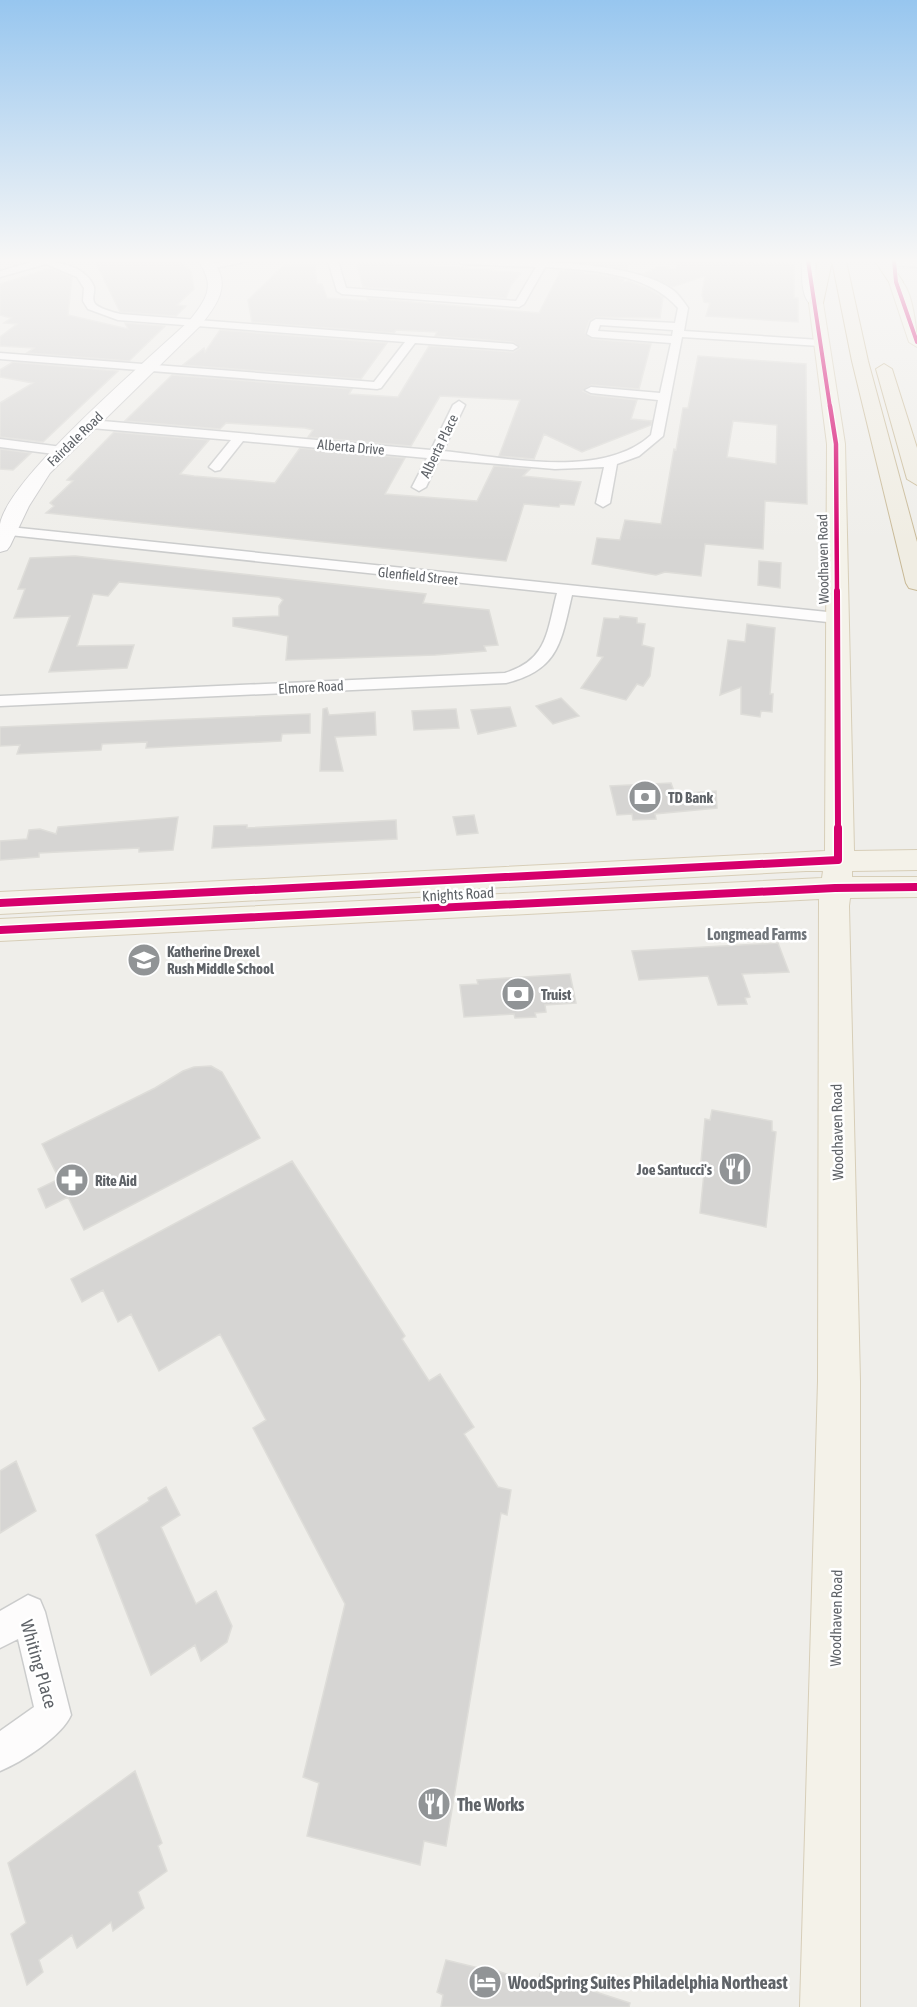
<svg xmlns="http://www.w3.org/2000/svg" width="917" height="2007" viewBox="0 0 917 2007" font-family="'Asap Condensed',sans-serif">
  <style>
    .building { fill: #d6d5d3; stroke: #deddd9; stroke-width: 1.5; fill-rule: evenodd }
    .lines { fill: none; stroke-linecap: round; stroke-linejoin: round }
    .street-casing { stroke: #cbcccc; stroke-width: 3 }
    .secondary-casing { stroke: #cacacb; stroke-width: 2 }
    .primary-casing { stroke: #d7ceb8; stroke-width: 2 }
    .highway-casing { stroke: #c8b996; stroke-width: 2 }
    .street { fill: #fdfcfc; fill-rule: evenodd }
    .secondary { fill: #fdfcfc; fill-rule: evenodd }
    .primary { fill: #f4f2e9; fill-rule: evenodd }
    .highway { fill: #f0ede3; fill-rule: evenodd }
    .cycleway-far3-casing { stroke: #fff; stroke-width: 5 }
    .cycleway-far2-casing { stroke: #fff; stroke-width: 7 }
    .cycleway-far1-casing { stroke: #fff; stroke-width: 9 }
    .cycleway-casing { stroke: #fff; stroke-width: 11 }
    .cycleway-far3 { stroke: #d6006c; stroke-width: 4 }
    .cycleway-far2 { stroke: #d6006c; stroke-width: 4.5 }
    .cycleway-far1 { stroke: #d6006c; stroke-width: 6 }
    .cycleway { stroke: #d6006c; stroke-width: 8 }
    .labels { text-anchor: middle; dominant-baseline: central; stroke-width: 5; stroke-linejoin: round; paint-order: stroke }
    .far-street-label { font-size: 14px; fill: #5f6368; stroke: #fff }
    .poi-label { font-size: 15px; font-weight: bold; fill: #5f6368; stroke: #fff; text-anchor: start }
    .street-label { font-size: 15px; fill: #5f6368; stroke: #fff }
    .neighbourhood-label { font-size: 16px; font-weight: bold; fill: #70757a; stroke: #fff }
    .near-street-label { font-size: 18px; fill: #5f6368; stroke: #fff }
    .near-poi-label { font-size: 18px; font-weight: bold; fill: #5f6368; stroke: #fff; text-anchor: start }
  </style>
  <rect width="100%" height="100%" fill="#efeeea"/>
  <!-- building -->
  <path class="building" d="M95 261H179L191 271 194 289 177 305 186 306 176 316 120 312Z
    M565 261H630L627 269Z
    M679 261 794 264V298H798V322L706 316 710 303 704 302 702 295 705 276 672 287 643 274 660 266 676 270Z
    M376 263 452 267 521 273 511 285 506 298 363 287 357 264Z
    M315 265 317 284H322L327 298 368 301 367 298 539 313 561 270 616 277 624 279 622 283 628 281 649 289 663 297 660 318 596 317 589 321 585 333 592 339 651 344 639 389 591 385 583 391 591 395 637 400 631 419 652 421 651 425 582 452 544 434 534 459 499 456 520 400 440 396 411 446 308 437 313 430 305 428 226 423 220 429 125 421 172 375 352 389 349 394 398 397 429 346 513 352 520 348 513 342 435 336 437 332 396 330 394 333 252 322 248 300 283 266Z
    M51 268 72 277 68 315 128 329 125 323 165 326 129 361 27 353 34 348 0 346V337L17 324 4 323 11 318 0 315V284Z
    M220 330 387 343 361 379 183 365 204 348 205 352Z
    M698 356 806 364 807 504 765 501 763 549 705 544 701 576 665 572 656 575 592 564 597 538 620 540 625 520 661 524 674 449 676 450 683 408H688ZM733 421 777 425 776 464 727 457Z
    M13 362 118 371 43 442 0 437V403L33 383 0 377V370Z
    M114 432 209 440 180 474 194 476 275 483 300 448 405 458 385 494 477 501 494 466 530 469 523 476 581 482 574 505 560 504 559 507 524 504 506 561 46 513 54 506 50 503 73 481 67 480Z
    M0 449 31 453 13 470 0 469Z
    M75 556 426 594 423 603 489 610 498 645 484 646 486 651 435 655 286 660 288 636 233 626V618L279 616V606L283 600 279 597 119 582 108 596 93 594 77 646 134 645 127 668 49 672 70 616 14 618 25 589H18L30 558Z
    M759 561 781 563 780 588 758 585Z
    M620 616 637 618V623L645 624 642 645 654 648 650 676 643 686 637 684 626 700 581 688 603 657 597 656 604 618 619 619Z
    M747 624 775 628 770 694H773L772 712 761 711 760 717 741 714V687L720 695 728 640 745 642Z
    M561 698 579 716 553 724 536 706Z
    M510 707 516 726 478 734 471 710Z
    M327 708 329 715 375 712 376 735 335 737 343 771H320L323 709Z
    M456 709 459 728 414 730 412 711Z
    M310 714V733L282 734 281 741 146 748 147 742 102 744 101 750 17 754 20 745 0 746V727Z
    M671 783 675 794 716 791 717 808 655 814 656 819 633 820 632 814 617 815 610 786Z
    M474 815 478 833 457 835 453 817Z
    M178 817 173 850 139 852V848L39 853V857L0 860V841L27 839 29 830 40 829 56 834 58 827Z
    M396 820 397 839 212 848 214 826 247 825V828Z
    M778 943 789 972 742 974 750 997 745 998 747 1004 718 1005 708 976 639 980 632 951Z
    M570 974 576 1003 545 1005 546 1012 535 1013 536 1017 515 1018 514 1014 464 1017 460 985 478 984 477 980Z
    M211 1066 222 1072 260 1138 84 1230 68 1197 46 1208 38 1189 59 1179 42 1144 155 1088 183 1071 194 1067Z
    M712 1110 772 1121V1131L776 1132 766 1227 700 1213 705 1163 701 1162 705 1119 710 1120Z
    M292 1161 405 1336 402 1339 429 1381 440 1374 474 1427 464 1434 498 1487 511 1490 507 1515 501 1513 446 1846 424 1841 420 1865 307 1836 319 1783 303 1777 345 1604 253 1428 266 1420 220 1334 159 1371 131 1314 118 1322 103 1290 82 1302 71 1279Z
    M16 1461 36 1511 0 1533V1471Z
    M166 1487 180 1515 161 1527 196 1604 216 1591 232 1626 227 1642 201 1661 195 1645 151 1675 96 1535 149 1501 148 1498Z
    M135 1771 162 1843 158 1846 167 1871 138 1892 144 1908 113 1931 111 1922 77 1948 72 1935 39 1960 43 1972 27 1985 11 1934 26 1923 8 1863Z
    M446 1960 491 1971 492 1969 538 1985 540 1974 630 2003 629 2007H441L443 1995 437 1992Z"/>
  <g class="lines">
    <!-- street casing -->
    <g class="street-casing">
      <path id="street" d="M35 261C55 261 86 265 94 287 95 292 92 298 94 302 96 308 113 312 120 314L513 344 518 347 513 350 415 343 381 388 377 389 0 359V353L374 382 405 342 118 320 88 309 83 301 84 288 77 277 46 264 0 277V271Z
        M225 261H249L210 269 205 266Z
        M328 261H338L346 288 516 301 536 267 463 264 458 261C512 261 629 258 673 290 679 295 684 302 688 308L684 331 820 340 825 343 820 346 682 337 663 436 639 456 617 464 610 503 603 507 596 503 604 467 555 469 439 459 426 487 419 491 412 487 427 458 243 441 220 470 215 471 209 467 231 440 91 428 85 424 91 420 431 450 453 405 459 401 465 405 443 451C504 457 602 480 651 435L658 400 591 393 585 390 591 387 660 393 671 343 592 337 587 334 591 322 596 319 675 323 678 308C647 272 589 270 545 267L524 304 519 307 342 294 337 291ZM600 325 673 330 672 336 598 331Z
        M0 439 62 447 68 451 62 455 0 447Z
        M0 526 837 613 845 618 837 623 572 595C561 642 559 670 506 683L0 706V696L505 673C548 660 547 631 557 593L0 534Z
        M28 1595 40 1600 45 1612 71 1715C62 1736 22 1762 0 1771V1731L34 1707 18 1639 0 1648V1611Z"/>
    </g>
    <!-- secondary casing -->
    <g class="secondary-casing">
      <path id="secondary" d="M198 261H212C233 284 216 306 200 326L50 473 29 506 10 546 7 550 0 552C0 543 0 533 0 524 9 477 150 358 190 320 207 299 216 285 198 261Z
        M802 261H815L817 287 823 303 821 306 816 307C800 303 802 274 802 261Z
        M888 261H917V267L889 265Z"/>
    </g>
    <!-- primary casing -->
    <g class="primary-casing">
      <path id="primary" d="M896 278C913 282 917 332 917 347L909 342 889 282Z
        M816 299 823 303 845 444 854 851 917 850V870L852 871V877H917V897L850 898 849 906 860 1381V2007H800L818 1381 819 899 0 941V919L822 878 823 871H806L0 914V892L825 851 827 444 809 303Z"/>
    </g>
    <!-- highway casing -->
    <g class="highway-casing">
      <path id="highway" d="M818 261H832L823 303 816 307 809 303Z
        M832 261H846L868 361 917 542V590L909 588 906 583 852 361Z
        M875 261H889L903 282 901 285H891Z
        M884 364 892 369 917 448V485L907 479 876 369Z"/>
    </g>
    <!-- street -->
    <use href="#street" class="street"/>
    <!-- secondary -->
    <use href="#secondary" class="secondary"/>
    <!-- primary -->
    <use href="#primary" class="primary"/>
    <!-- highway -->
    <use href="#highway" class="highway"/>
    <!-- cycleway-far3 casing -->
    <g class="cycleway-far3-casing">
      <path id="cycleway-far3" d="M808 261 830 407
        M894 261 896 282 917 342"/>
    </g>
    <!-- cycleway-far2 casing -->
    <g class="cycleway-far2-casing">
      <path id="cycleway-far2" d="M830 406 836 444 837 593"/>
    </g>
    <!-- cycleway-far1 casing -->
    <g class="cycleway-far1-casing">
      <path id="cycleway-far1" d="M837 591 838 829"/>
    </g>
    <!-- cycleway casing -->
    <g class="cycleway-casing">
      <path id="cycleway" d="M0 903 838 860V828
        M0 930 835 888 917 887"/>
    </g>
    <!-- cycleway-far3 -->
    <use href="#cycleway-far3" class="cycleway-far3"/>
    <!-- cycleway-far2 -->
    <use href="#cycleway-far2" class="cycleway-far2"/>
    <!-- cycleway-far1 -->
    <use href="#cycleway-far1" class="cycleway-far1"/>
    <!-- cycleway -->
    <use href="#cycleway" class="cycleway"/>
  </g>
  <!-- sky -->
  <linearGradient id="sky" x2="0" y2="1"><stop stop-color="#97c6ef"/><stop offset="0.48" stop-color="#f8f7f6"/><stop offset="1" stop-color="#f8f7f6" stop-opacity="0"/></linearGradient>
  <rect width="917" height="542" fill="url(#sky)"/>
  <!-- icons -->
  <defs>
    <g id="bank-disc" transform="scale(1.725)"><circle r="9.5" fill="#919496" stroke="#fff"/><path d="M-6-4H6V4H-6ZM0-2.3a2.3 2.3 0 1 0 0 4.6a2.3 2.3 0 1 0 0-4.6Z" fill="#fff"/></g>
    <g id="school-disc" transform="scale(1.725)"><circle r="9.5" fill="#919496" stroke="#fff"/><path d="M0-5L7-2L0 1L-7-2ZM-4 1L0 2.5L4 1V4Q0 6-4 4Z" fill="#fff"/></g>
    <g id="restaurant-disc" transform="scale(1.725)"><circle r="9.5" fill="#919496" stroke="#fff"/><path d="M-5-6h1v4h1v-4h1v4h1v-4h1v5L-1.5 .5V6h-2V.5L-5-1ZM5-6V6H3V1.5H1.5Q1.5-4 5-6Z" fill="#fff"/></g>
    <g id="pharmacy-disc" transform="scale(1.725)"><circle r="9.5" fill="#919496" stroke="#fff"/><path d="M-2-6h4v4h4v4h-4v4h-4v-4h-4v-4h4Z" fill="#fff"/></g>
    <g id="hotel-disc" transform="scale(1.725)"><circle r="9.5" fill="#919496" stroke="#fff"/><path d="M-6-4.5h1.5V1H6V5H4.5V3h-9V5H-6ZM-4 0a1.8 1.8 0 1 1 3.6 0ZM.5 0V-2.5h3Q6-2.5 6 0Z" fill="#fff"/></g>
  </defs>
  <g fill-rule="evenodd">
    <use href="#bank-disc" x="645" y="797"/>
    <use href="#school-disc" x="144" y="960"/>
    <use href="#bank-disc" x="518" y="994"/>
    <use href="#restaurant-disc" x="735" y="1169"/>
    <use href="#pharmacy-disc" x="72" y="1180"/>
    <use href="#restaurant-disc" x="434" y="1804"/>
    <use href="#hotel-disc" x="485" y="1982"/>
  </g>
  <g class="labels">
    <!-- far-street labels -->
    <g class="far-street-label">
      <text transform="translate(75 439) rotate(-44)">Fairdale Road</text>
      <text transform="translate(439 446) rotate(-64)">Alberta Place</text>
      <text transform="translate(351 447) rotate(5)">Alberta Drive</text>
      <text transform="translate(823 559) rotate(-91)">Woodhaven Road</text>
      <text transform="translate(418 576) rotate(6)">Glenfield Street</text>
      <text transform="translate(311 687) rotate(-3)">Elmore Road</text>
    </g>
    <!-- poi labels -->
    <g class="poi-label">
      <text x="668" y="797">TD Bank</text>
      <text x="167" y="951">Katherine Drexel<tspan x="167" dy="17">Rush Middle School</tspan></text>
      <text x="541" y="994">Truist</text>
      <text x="712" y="1169" text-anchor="end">Joe Santucci's</text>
      <text x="95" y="1180">Rite Aid</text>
    </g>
    <!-- street labels -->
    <g class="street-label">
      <text transform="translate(458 894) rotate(-3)">Knights Road</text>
      <text transform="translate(837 1132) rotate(-91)">Woodhaven Road</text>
      <text transform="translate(836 1618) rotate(-89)">Woodhaven Road</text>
    </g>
    <!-- neighbourhood labels -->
    <g class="neighbourhood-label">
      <text x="757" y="934">Longmead Farms</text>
    </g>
    <!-- near-street labels -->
    <g class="near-street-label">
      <text transform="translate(39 1664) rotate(74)">Whiting Place</text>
    </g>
    <!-- near-poi labels -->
    <g class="near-poi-label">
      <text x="457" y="1804">The Works</text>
      <text x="508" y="1982">WoodSpring Suites Philadelphia Northeast</text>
    </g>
  </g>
</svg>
